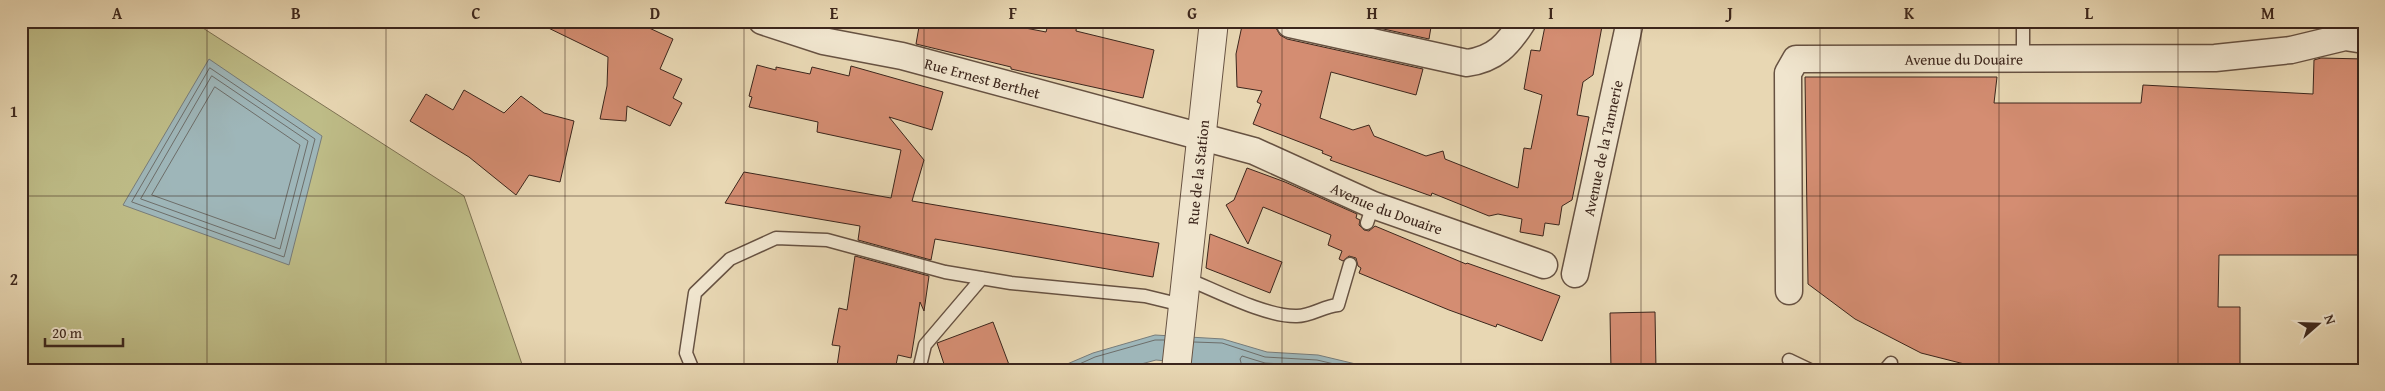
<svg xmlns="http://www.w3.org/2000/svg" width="2385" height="391" viewBox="0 0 2385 391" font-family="'Gentium Book Plus',serif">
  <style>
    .green { fill: #bebc87; stroke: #7d7152 }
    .water { fill: #9eb6b9; stroke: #777c7a }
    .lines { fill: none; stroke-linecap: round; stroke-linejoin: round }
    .shore { stroke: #6d6e6a; stroke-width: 1 }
    .building { fill: #d48d72; stroke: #3c261c }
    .service-casing { stroke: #675242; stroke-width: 15 }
    .minor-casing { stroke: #675242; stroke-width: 29 }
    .tertiary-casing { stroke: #675242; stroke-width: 30 }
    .service { stroke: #f0e5ce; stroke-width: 12 }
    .minor { stroke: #f0e5ce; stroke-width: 26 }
    .tertiary { stroke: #f0e5ce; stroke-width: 28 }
    .grid { fill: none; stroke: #3c261c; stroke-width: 1; stroke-opacity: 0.55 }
    .labels { text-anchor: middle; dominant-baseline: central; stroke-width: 5; stroke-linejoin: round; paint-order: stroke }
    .street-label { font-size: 15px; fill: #3c261c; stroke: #f0e5ce }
    .neatline { fill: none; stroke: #3c261c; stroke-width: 2 }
    .grid-label { font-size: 16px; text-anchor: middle; font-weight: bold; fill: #3c261c }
  </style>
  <rect width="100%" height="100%" fill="#e8d7b3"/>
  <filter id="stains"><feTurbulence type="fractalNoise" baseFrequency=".004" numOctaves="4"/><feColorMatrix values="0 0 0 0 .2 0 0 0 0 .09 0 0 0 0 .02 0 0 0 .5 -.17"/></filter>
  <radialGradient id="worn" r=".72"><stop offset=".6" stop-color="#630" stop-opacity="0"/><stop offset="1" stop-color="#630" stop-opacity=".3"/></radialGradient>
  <!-- green -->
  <path class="green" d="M21 21H192L464 196 524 370H21Z"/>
  <!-- water -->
  <path class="water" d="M209 59 322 136 289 265 123 205Z
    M1155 335 1223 339 1267 352 1318 355 1381 370H1256L1156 360 1119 370H1053L1093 353Z"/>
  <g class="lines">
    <!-- shore -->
    <path class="shore" d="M210 68 315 139 284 257 132 202Z
      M212 76 308 141 280 249 141 199Z
      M215 87 300 145 275 239 152 195Z
      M1194 342 1222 343 1265 357 1317 360 1360 370
      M1066 370 1095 357 1155 340H1164
      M1243 370 1240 359 1242 356 1265 363 1316 366 1333 370"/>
  </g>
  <!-- building -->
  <path class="building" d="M534 21H634L673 39 660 69 682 79 673 98 682 103 670 126 627 106 626 121 600 119 607 86 608 57Z
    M920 21H989L1046 32 1049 21H1077L1076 31 1154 50 1143 98 1011 69V67L916 44Z
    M1243 21H1275L1276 28 1280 35 1287 39 1423 69 1416 95 1331 72 1320 118 1353 130 1369 125 1374 136 1426 156 1443 151 1445 159 1518 188 1524 148 1531 149 1542 95 1524 89 1531 50 1540 51 1546 21H1603L1593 75 1583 82 1577 115 1589 117 1572 200 1562 206 1559 225 1545 223 1543 236 1520 232 1522 219 1498 214 1489 216 1432 193 1431 196 1330 160 1332 157 1322 153 1323 151 1253 124 1261 104 1257 102 1262 91 1237 87 1236 54Z
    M1347 21H1432L1429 39Z
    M2321 58 2364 59V255H2219L2218 307H2240V370L1984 369 1921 353 1855 319 1808 284 1805 77H1997L1994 103H2141L2143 85 2313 94 2314 60Z
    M757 65 776 70V67L810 74 812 67 849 76 851 66 943 92 932 130 889 117 924 160 912 201 1159 243 1153 277 935 239 931 260 858 240 860 226 725 203 744 172 891 198 901 150 817 132 818 122 749 107 752 97 749 96Z
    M464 90 504 113 521 96 544 113 574 121 560 182 529 175 516 195 469 157 410 121 426 94 453 110Z
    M1247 168 1285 182 1357 214 1356 218 1360 220 1359 225 1364 230 1369 231 1375 226 1466 264 1467 263 1560 296 1542 341 1497 324 1496 327 1449 310 1359 273 1361 268 1358 266 1356 258 1349 256 1343 261 1339 259 1342 251 1328 245 1331 235 1263 207 1248 244 1226 205 1234 200Z
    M1210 234 1282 262 1270 293 1206 268Z
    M855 256 929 276 924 311 920 302 911 358 898 355 895 370H858L837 366 840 346 832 345 839 308 847 310Z
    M1655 312 1656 370H1611L1610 313Z
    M993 322 1011 370H946L937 343Z"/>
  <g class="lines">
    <!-- service casing -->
    <g class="service-casing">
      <path id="service" d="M2023 57V21
        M1367 223 1373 205
        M1185 278C1215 290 1266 317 1297 316 1311 316 1324 306 1338 305L1350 264
        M1789 360 1810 370
        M693 370 686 353 695 293 730 259 776 238 827 240 945 272 1011 283 1145 296 1182 305
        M919 370 925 345 982 278
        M1885 370 1891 363"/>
    </g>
    <!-- minor casing -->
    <g class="minor-casing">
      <g id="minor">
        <path id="s1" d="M762 21 823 41 902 56 1254 151 1373 205 1544 265"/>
        <path d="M1290 24 1467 63C1495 59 1508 45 1523 21"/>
        <path id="s2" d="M1575 274 1630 21"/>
        <path id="s3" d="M1789 291 1788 73 1796 59 2215 58 2291 50 2345 37 2364 40"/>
      </g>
    </g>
    <!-- tertiary casing -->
    <g class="tertiary-casing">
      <g id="tertiary">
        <path id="s4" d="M1176 370 1214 21"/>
      </g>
    </g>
    <!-- service -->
    <use href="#service" class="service"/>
    <!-- minor -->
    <use href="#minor" class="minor"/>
    <!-- tertiary -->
    <use href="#tertiary" class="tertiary"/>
  </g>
  <!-- grid -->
  <path class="grid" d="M207 21V370M386 21V370M565 21V370M744 21V370M924 21V370M1103 21V370M1282 21V370M1461 21V370M1641 21V370M1820 21V370M1999 21V370M2178 21V370M21 196H2364"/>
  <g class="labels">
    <!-- street labels -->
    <g class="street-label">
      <text stroke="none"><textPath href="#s3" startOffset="402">Avenue du Douaire</textPath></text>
      <text stroke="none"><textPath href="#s1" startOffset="228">Rue Ernest Berthet</textPath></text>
      <text stroke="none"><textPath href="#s2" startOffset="129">Avenue de la Tannerie</textPath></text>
      <text stroke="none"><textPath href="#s4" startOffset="199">Rue de la Station</textPath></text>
      <text stroke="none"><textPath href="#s1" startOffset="654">Avenue du Douaire</textPath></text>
    </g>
  </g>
  <!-- margin -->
  <rect width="2385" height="391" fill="none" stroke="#e8d7b3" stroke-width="55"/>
  <!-- north arrow -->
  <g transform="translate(2318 324) rotate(70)" stroke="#f0e5ce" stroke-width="4" paint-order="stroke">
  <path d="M0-4L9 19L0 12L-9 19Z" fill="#3c261c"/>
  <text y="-8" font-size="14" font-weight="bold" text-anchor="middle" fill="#3c261c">N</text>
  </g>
  <!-- scale -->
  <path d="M45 338v8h78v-8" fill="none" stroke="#3c261c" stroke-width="2.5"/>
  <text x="52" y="338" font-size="15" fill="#3c261c" stroke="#f0e5ce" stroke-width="4" paint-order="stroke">20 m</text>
  <rect x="28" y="28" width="2330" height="336" class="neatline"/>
  <g class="grid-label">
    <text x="117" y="19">A</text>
    <text x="296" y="19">B</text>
    <text x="476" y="19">C</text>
    <text x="655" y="19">D</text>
    <text x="834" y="19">E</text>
    <text x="1013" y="19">F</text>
    <text x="1192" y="19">G</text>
    <text x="1372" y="19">H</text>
    <text x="1551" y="19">I</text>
    <text x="1730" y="19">J</text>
    <text x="1909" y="19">K</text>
    <text x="2089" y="19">L</text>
    <text x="2268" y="19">M</text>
    <text x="14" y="117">1</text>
    <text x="14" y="285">2</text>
  </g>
  <rect width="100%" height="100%" filter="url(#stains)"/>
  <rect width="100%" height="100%" fill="url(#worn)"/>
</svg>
